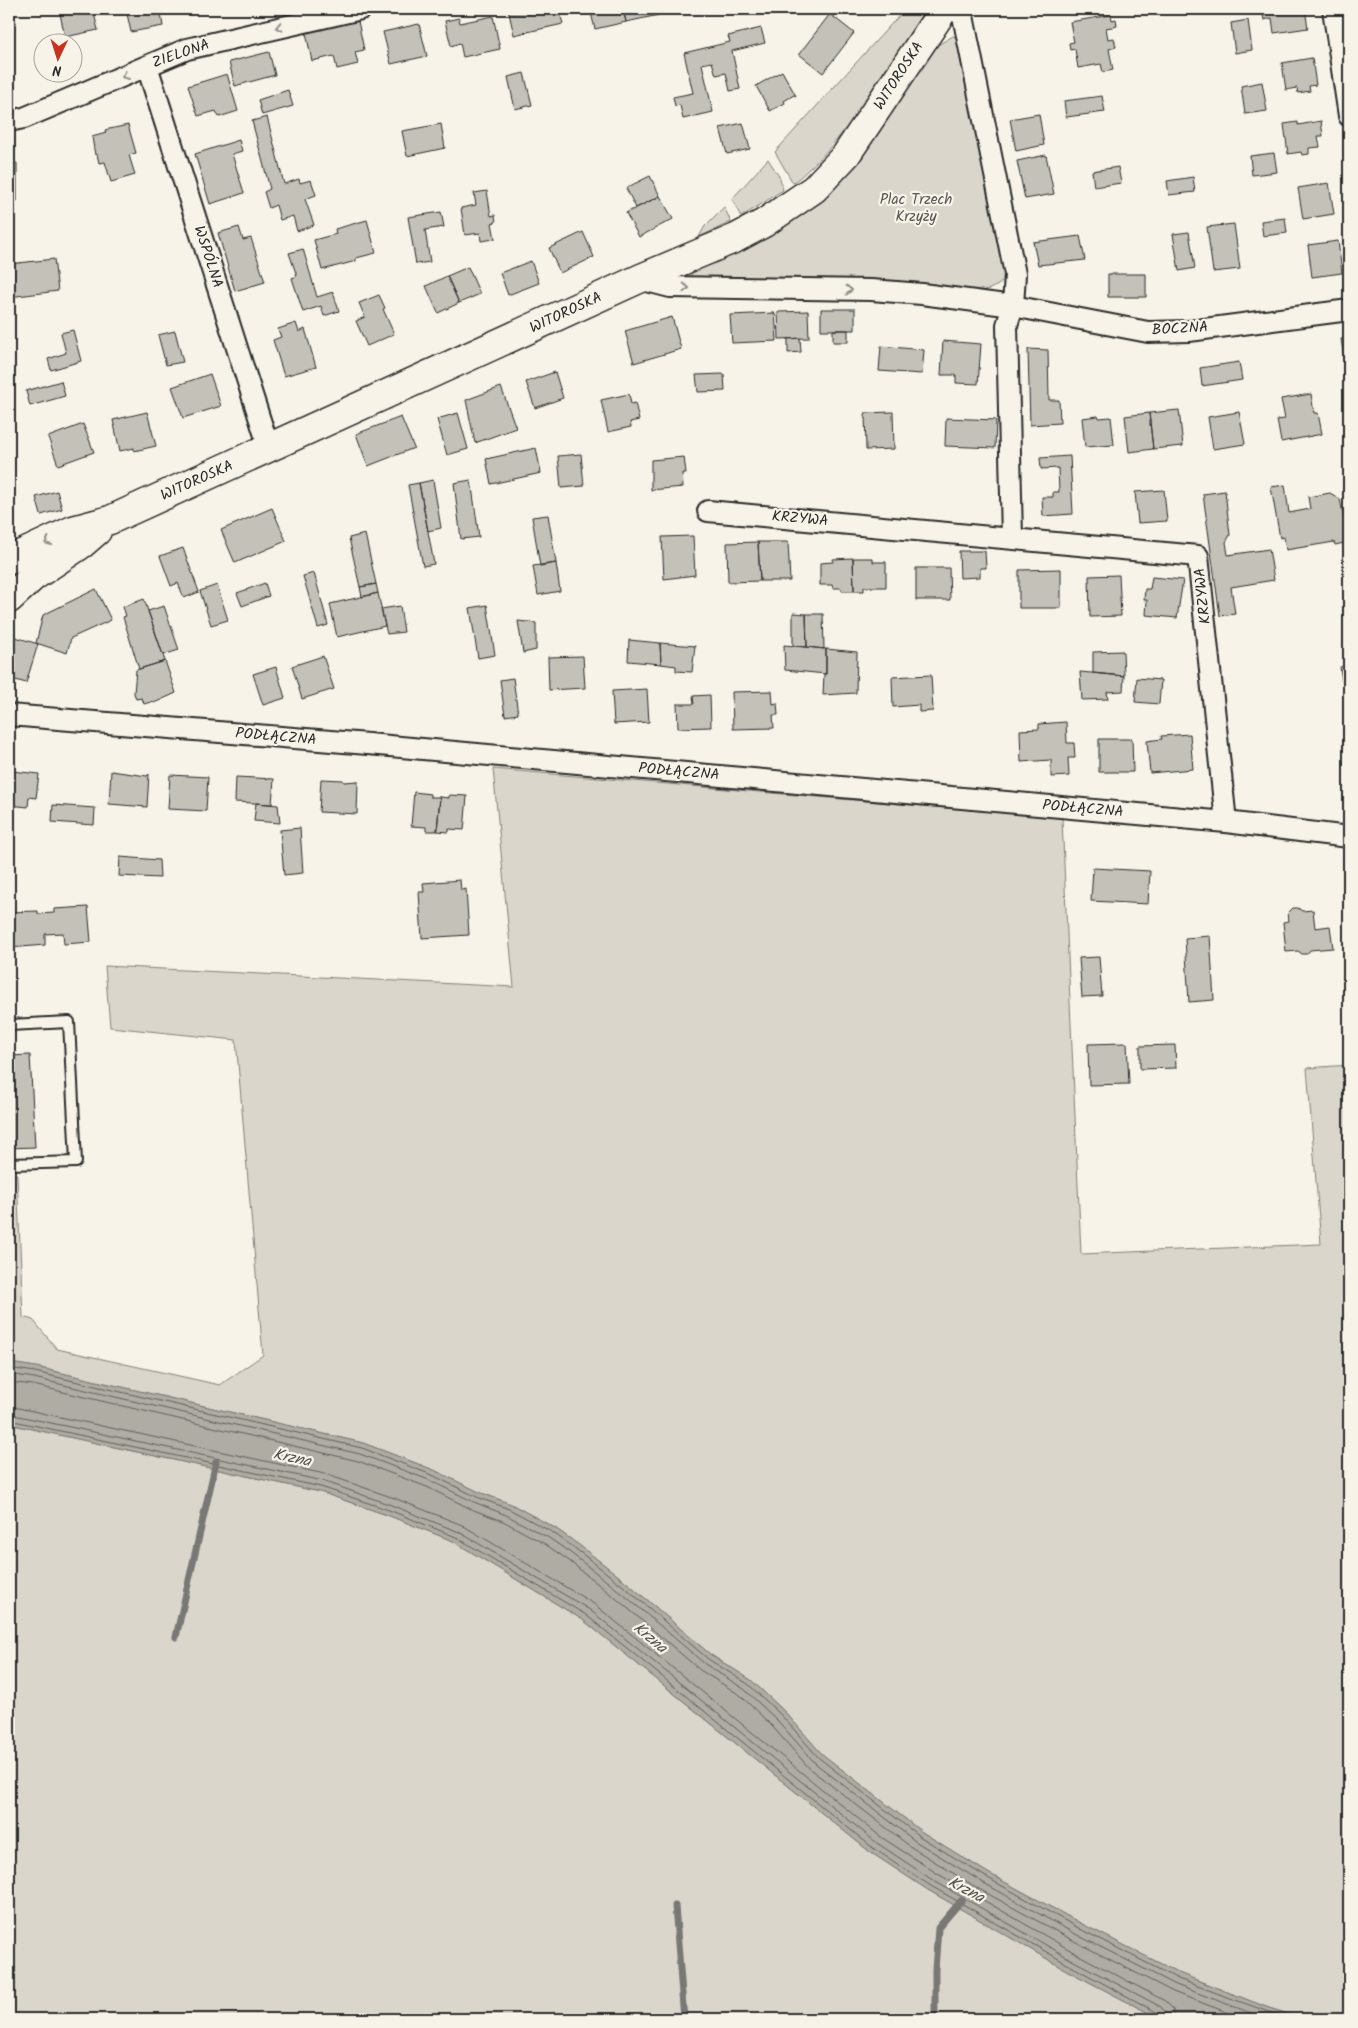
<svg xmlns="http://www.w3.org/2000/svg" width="1358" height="2028" viewBox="0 0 1358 2028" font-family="Kalam,sans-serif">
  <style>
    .green { fill: #dad6cc; stroke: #82807c }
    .water { fill: #afaca4; stroke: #7a7874 }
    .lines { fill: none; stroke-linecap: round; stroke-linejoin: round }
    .shore { stroke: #605f5b; stroke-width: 1 }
    .stream { stroke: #7a7874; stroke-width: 7 }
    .building { fill: #c4c1b9; stroke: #2b2b2b }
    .lane-casing { stroke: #2b2b2b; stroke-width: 14 }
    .street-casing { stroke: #2b2b2b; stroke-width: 24 }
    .secondary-casing { stroke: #2b2b2b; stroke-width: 31 }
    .lane { stroke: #f7f3e8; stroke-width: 10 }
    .street { stroke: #f7f3e8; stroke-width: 20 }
    .secondary { stroke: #f7f3e8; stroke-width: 28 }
    .oneway { stroke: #918f8a }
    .labels { text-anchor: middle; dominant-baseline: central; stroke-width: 4.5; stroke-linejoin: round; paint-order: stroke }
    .street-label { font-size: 15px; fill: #2b2b2b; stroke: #f7f3e8 }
    .park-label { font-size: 15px; fill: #575653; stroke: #f7f3e8 }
    .water-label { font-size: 16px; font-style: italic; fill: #53524f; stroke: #f7f3e8 }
  </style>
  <rect width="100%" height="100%" fill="#f7f3e8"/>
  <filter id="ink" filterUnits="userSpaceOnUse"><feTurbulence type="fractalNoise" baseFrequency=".02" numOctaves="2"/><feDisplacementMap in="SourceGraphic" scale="10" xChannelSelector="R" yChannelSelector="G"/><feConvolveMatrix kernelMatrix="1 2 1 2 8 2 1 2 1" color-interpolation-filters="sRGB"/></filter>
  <g filter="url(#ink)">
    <!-- green -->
    <path class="green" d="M905 9H924V11C885 71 849 138 793 183L775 152Z
      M953 36 959 38 1005 265 1006 279 998 285 983 292 866 281 694 278 691 275 692 271 863 154 879 132 936 46Z
      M768 159 780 178 783 190 741 217 732 199Z
      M724 207 731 222 699 237 705 226Z
      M493 769 1062 818 1081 1254 1321 1244 1307 1068 1349 1065V2019H1304L1269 2008 1181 1974 1084 1925 988 1873 922 1832 822 1754 785 1712 751 1680 711 1655 630 1585 579 1545 555 1528 511 1504 479 1492 434 1470 363 1443 36 1367 9 1363V1174H17L23 1317 33 1320 57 1349 220 1385 263 1355 236 1040 110 1027 105 966 514 987Z
      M9 1424 320 1492 387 1515 453 1541 583 1620 870 1852 928 1890 1068 1971 1160 2019H9Z"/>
    <!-- water -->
    <path class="water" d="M9 1363 36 1367 363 1443 434 1470 479 1492 511 1504 555 1528 579 1545 630 1585 711 1655 751 1680 785 1712 822 1754 922 1832 988 1873 1084 1925 1181 1974 1269 2008 1304 2019H1160L1068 1971 928 1890 870 1852 583 1620 453 1541 387 1515 320 1492 9 1424Z"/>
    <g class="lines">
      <!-- shore -->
      <path class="shore" d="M9 1368 35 1372 362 1448 432 1475 477 1497 509 1509 552 1532 576 1549 627 1589 708 1659 748 1684 781 1715 819 1758 919 1836 986 1877 1082 1930 1178 1979 1288 2019
        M9 1374 34 1378 360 1454 429 1480 474 1502 506 1515 549 1538 572 1554 623 1594 705 1664 744 1689 777 1720 815 1763 915 1841 982 1882 1079 1936 1176 1985 1267 2019
        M9 1382 33 1385 358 1461 427 1487 471 1509 503 1521 545 1544 568 1560 618 1600 700 1670 740 1695 771 1725 810 1769 911 1847 979 1889 1076 1942 1173 1992 1245 2019
        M9 1406 325 1474 394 1498 462 1525 594 1604 881 1837 938 1874 1077 1954 1165 2001 1173 2009 1175 2019
        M9 1414 323 1481 391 1505 459 1532 590 1610 877 1843 934 1881 1074 1961 1161 2007 1166 2013 1167 2019
        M9 1420 321 1487 389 1510 456 1537 586 1615 873 1848 931 1886 1071 1966 1158 2013 1161 2019"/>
      <!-- stream -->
      <path class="stream" d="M176 1637 216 1462
        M675 1906 684 2019
        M935 2019V1970L938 1928 961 1901"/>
    </g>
    <!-- building -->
    <path class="building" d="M59 9H93L98 30 65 37Z
      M126 9H160L163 26 131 32Z
      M508 9H559L563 24 514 35Z
      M590 9H623L626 22 595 29Z
      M623 9H658L659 15 626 22Z
      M1262 9H1305L1308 28 1274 33 1272 18 1264 20Z
      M830 14 854 33 823 73 799 54Z
      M1111 15 1112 20 1116 19 1117 26 1106 28 1108 39 1114 38 1116 47 1109 49 1113 70 1103 72 1101 64 1078 68 1075 49 1070 50 1069 43 1074 42 1070 22Z
      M493 16 500 49 463 57 460 43 451 46 445 21 459 18 460 23Z
      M1248 20 1252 50 1235 53 1231 23Z
      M358 21 364 50 355 52 358 64 337 69 334 56 312 61 306 33Z
      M419 24 427 56 391 64 383 32Z
      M761 28 765 43 732 51 740 89 730 91 726 73 716 75 712 62 702 64 713 112 683 119 680 105 675 106 673 97 693 93 684 53 730 42 728 36Z
      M269 52 275 75 235 86 229 62Z
      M1312 58 1316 85 1309 86 1310 91 1298 93 1297 88 1286 90 1282 63Z
      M782 71 796 96 794 95 784 101 785 103 770 111 756 86Z
      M524 73 532 105 515 109 508 77Z
      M227 74 238 111 219 117 216 111 198 116 188 86Z
      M1262 82 1267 111 1245 114 1241 86Z
      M288 90 293 106 262 115 258 100Z
      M1102 96 1105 112 1066 117 1064 101Z
      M1039 114 1044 145 1016 151 1010 119Z
      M267 117 284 184 299 179 300 183 311 180 316 195 305 199 314 225 297 231 293 216 280 220 276 205 269 208 264 192 270 189 252 121Z
      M1321 121 1323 136H1318L1320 147 1309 148V154L1302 155 1301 152 1288 154 1284 124 1298 122V125Z
      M743 123 750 149 727 154 720 128Z
      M441 124 445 148 407 156 402 131Z
      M128 125 136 153 129 155 135 175 111 182 105 162 99 163 97 154 95 155 92 137 106 133 105 130Z
      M239 140 242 151 232 154 244 193 210 204 195 154Z
      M1274 153 1277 172 1252 175 1250 156Z
      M1046 155 1054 194 1025 199 1017 161Z
      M9 163H17V201H9Z
      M1118 167 1121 183 1094 187 1092 171Z
      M650 176 660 196 636 208 626 188Z
      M1193 177 1195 192 1169 195 1167 181Z
      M1329 183 1334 214 1303 219 1298 188Z
      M487 191 491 216 495 215 496 222 492 223 495 239 481 241 480 233 465 235 461 208 476 205 474 193Z
      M660 196 673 219 639 237 626 213Z
      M441 212 444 227 425 230 430 262 416 264 408 217Z
      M1285 218 1287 233 1263 236 1261 221Z
      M367 220 376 253 356 258V261L322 270 314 240 336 234 335 229Z
      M1234 224 1240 269 1213 272 1207 227Z
      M239 227 243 240 251 238 265 282 235 291 218 233Z
      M583 232 594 257 560 273 549 248Z
      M1189 232 1195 268 1179 271 1173 234Z
      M1080 236 1085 260 1038 265 1033 242Z
      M1338 241 1342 273 1312 277 1308 245Z
      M303 249 317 297 333 292 339 311 324 316 321 306 303 312 292 278 297 276 289 253Z
      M54 259 58 291 9 297V264Z
      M531 261 539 283 508 295 500 273Z
      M468 267 480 294 459 303 447 276Z
      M1108 274H1146V297H1108Z
      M447 276 459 303 438 313 426 286Z
      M379 295 385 308 383 309 394 334 367 346 356 321 365 317 359 303Z
      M821 309H855V330H821Z
      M808 311 809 338 779 339 778 312Z
      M775 313 777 341 732 343 730 315Z
      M672 317 681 349 634 363 625 331Z
      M296 323 299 332 305 329 316 367 284 376 273 340 281 337 278 329Z
      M73 330 81 361 51 370 48 359 66 353 61 333Z
      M833 330H848V342H833Z
      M175 331 183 362 166 365 158 335Z
      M800 338 801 352 788 353V339Z
      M1349 338V368L1346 369 1341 339Z
      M943 341 981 344 978 384 956 383V375H941Z
      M881 346 924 350 922 374 879 371Z
      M1028 349 1048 350 1049 400H1059L1060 423 1030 425Z
      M1239 362 1242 380 1202 386 1200 368Z
      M555 372 563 398 535 408 526 382Z
      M210 374 221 406 183 418 172 387Z
      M724 374 725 391 698 392 696 375Z
      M61 381 65 396 30 406 26 391Z
      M501 387 516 428 475 443 466 400Z
      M629 394 631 404 635 403 639 420 630 422 631 427 608 432 601 400Z
      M1311 394 1314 413H1318L1322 434 1281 442 1277 420 1285 419 1281 399Z
      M1179 410 1183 446 1153 449 1149 413Z
      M147 412 156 446 134 451V448L120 451 113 420Z
      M893 412 894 449 866 450 865 413Z
      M1239 412 1245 444 1213 449 1208 417Z
      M458 413 468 449 447 455 437 419Z
      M1149 413 1153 449 1129 452 1125 416Z
      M1098 416 1099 418 1111 417 1114 445 1085 447 1082 418Z
      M401 417 414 448 368 466 356 434Z
      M946 418 996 420 995 448 945 446Z
      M83 424 94 452 58 465 48 437Z
      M536 448 541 473 491 484 486 459Z
      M581 454 584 486 561 488 558 456Z
      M1070 456 1073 514 1043 516 1042 497H1053V492H1059L1058 468 1041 469 1040 458Z
      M684 457 686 473H682L683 487 651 490V460Z
      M433 480 441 528 428 531 419 483Z
      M471 480 479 537 461 539 454 483Z
      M419 483 434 564 423 566 408 485Z
      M1285 485 1289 513 1310 509 1308 497 1330 493 1340 499 1349 542 1335 545 1334 542 1286 550 1284 537 1280 538 1271 487Z
      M1164 490 1167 521 1138 523 1135 492Z
      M57 491 62 509 41 515 36 497Z
      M1225 491 1230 535 1226 542 1228 555 1269 549 1274 580 1231 587 1235 614 1220 616 1203 494Z
      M9 499 14 518 9 519Z
      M272 508 286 541 235 563 221 530Z
      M548 515 556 563 540 566 532 517Z
      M365 534 376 584 360 587 349 538Z
      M693 536 695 575 664 579 662 537Z
      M758 542 760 581 728 582 727 543Z
      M758 542H788L790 581H760Z
      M183 548 199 592 184 598 178 583 171 586 160 556Z
      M959 551H985L986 568H980V577L960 578Z
      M853 558 854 591H842L841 588H833L832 585H820V563L833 562V559Z
      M853 558H873V562H886V587H864V591H854Z
      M556 563 560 591 538 595 533 566Z
      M916 568H949L950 600H916Z
      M1061 569V608H1019V570Z
      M314 573 328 625 318 628 303 576Z
      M1119 575 1121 616 1090 617 1089 576Z
      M1152 577 1183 580 1177 618 1146 615 1147 600H1144L1145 589H1150Z
      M265 583 269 596 242 606 237 593Z
      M376 584 378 593 362 597 360 587Z
      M217 585 228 620 211 625 200 591Z
      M96 589 111 620 71 638 67 653 36 643 43 615Z
      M378 593 385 626 337 637 330 604Z
      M144 599 165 661 139 669 123 617 126 616 123 607Z
      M487 605 495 655 478 658 470 608Z
      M164 606 179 650 163 655 148 611Z
      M400 606 404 632 387 634 381 609Z
      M793 613 806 614 807 647 793 646Z
      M806 614H823L824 649 807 647Z
      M518 621 536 623V650L523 653Z
      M9 635 38 644 26 683 9 678Z
      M629 640 660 643 661 664 628 661Z
      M660 643 695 646 692 672 676 671V666L661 664Z
      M784 645 826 649V674L785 670Z
      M826 649 857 652 856 693 823 695 824 674H826Z
      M1123 651 1124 676 1093 673V652Z
      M323 656 334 689 302 699 292 666Z
      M583 656 585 688 549 690 548 657Z
      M165 661 176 693 154 703V701L144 704 142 698 136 699 134 693 136 670Z
      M1349 665V690L1342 681 1340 667Z
      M276 667 285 698 263 705 253 674Z
      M1080 672 1124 676 1123 691 1107 692 1108 699 1082 700Z
      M931 675 933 711 919 712V705L893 707 892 677Z
      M513 678 518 714 505 716 500 680Z
      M1137 678 1161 680 1159 704 1135 702Z
      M647 689 649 722 614 724 612 691Z
      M772 691 773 704 777 703 778 715H773L774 728 733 729 732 692Z
      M710 695 711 727 678 728 677 704H694L693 696Z
      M1066 722 1067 743H1074L1075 758H1068L1069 776 1051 777V760L1021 762 1020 730 1039 729V724Z
      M1190 734 1193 769 1150 773 1147 741 1162 739 1161 736Z
      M1099 739H1132L1133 772H1099Z
      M12 771 39 774 36 798 29 797 28 807 9 805V773H12Z
      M111 771 147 776 149 774 147 807 109 804Z
      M170 775 208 777 206 811 168 809Z
      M236 777 274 779 272 804 235 802Z
      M321 779 343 780 344 782 358 781 357 814 319 812Z
      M414 792 430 794V797H440L437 831H426V827L411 826Z
      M449 795 467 796 464 830 449 829V832L437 831 440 797 449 798Z
      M256 803 278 805 280 823 254 821Z
      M53 805 95 808 94 825 52 822Z
      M300 828 303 873 284 875 280 830Z
      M120 857 159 860 160 878 119 876Z
      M1093 868 1150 871 1148 904 1091 901Z
      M460 880 461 890 466 889 469 935 422 938 419 892H424L423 883Z
      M88 907 91 942 64 944 63 933 45 934V945L9 948V912L38 911V914L54 913V909Z
      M1293 908H1298L1302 911 1313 910 1315 928 1330 926 1333 948 1310 950 1307 954H1302L1298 951 1286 952 1283 922 1289 921 1288 913Z
      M1210 936 1214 1000 1189 1002 1185 938Z
      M1099 957 1102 996 1082 997 1079 958Z
      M1127 1043 1129 1084 1089 1085 1088 1044Z
      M1175 1045 1176 1068 1140 1069V1046Z
      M30 1055 35 1147 9 1148V1056Z"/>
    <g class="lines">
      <!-- lane casing -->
      <g class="lane-casing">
        <path id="lane" d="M9 1025 69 1022 76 1162 9 1164"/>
      </g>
      <!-- street casing -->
      <g class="street-casing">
        <path id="street" d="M953 9 963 16 1015 274 1013 306 1007 325 1012 538
          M1333 9 1349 116
          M147 66 269 448
          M9 121 24 118 187 49 361 9
          M639 279 670 287 871 290 922 294 1013 306 1148 332 1189 331 1349 310
          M708 511 1198 556 1226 822
          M9 715 368 744 1226 822 1349 837"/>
      </g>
      <!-- secondary casing -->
      <g class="secondary-casing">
        <path id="secondary" d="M9 560 73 530 110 520 639 279 736 238 764 223 814 189 846 155 944 9
          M9 599 33 577 82 544 97 531"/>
      </g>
      <!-- lane -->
      <use href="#lane" class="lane"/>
      <!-- street -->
      <use href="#street" class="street"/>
      <!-- secondary -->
      <use href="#secondary" class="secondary"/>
    </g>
    <!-- one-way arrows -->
    <defs><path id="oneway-chevron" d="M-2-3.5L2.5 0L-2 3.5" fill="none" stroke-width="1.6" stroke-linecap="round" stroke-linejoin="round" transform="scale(1.25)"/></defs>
    <g class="oneway">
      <use href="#oneway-chevron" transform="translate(279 27) rotate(167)"/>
      <use href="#oneway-chevron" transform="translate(125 76) rotate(157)"/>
      <use href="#oneway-chevron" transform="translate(686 288) rotate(2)"/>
      <use href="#oneway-chevron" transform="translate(849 290)"/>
      <use href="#oneway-chevron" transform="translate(48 542) rotate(155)"/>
    </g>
  </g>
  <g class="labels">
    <!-- street labels -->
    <g class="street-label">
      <text transform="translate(181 54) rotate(-19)">ZIELONA</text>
      <text transform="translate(899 76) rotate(-57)">WITOROSKA</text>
      <text transform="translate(208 257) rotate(72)">WSPÓLNA</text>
      <text transform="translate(566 313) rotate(-25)">WITOROSKA</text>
      <text transform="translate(1180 329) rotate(-3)">BOCZNA</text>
      <text transform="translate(197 481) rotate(-24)">WITOROSKA</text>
      <text transform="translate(800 519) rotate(5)">KRZYWA</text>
      <text transform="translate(1203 596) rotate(-96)">KRZYWA</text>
      <text transform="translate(276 737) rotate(5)">PODŁĄCZNA</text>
      <text transform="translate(679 772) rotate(5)">PODŁĄCZNA</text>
      <text transform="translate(1083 809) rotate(5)">PODŁĄCZNA</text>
    </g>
    <!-- park labels -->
    <g class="park-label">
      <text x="916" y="200">Plac Trzech<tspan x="916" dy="17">Krzyży</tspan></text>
    </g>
    <!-- water labels -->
    <g class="water-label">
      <text transform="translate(292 1458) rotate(12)">Krzna</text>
      <text transform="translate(650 1638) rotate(40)">Krzna</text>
      <text transform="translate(966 1890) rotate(28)">Krzna</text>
    </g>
  </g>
  <!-- margin -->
  <rect width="1358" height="2028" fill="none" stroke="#f7f3e8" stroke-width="30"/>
  <rect x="15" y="15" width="1328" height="1998" fill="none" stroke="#2b2b2b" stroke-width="2" filter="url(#ink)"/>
  <!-- north arrow -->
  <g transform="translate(58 58) rotate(184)"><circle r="24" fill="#f7f3e8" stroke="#a5a39c"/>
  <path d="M0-4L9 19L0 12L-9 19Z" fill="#c8321e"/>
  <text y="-8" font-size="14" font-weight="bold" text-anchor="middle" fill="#2b2b2b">N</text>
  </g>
</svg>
